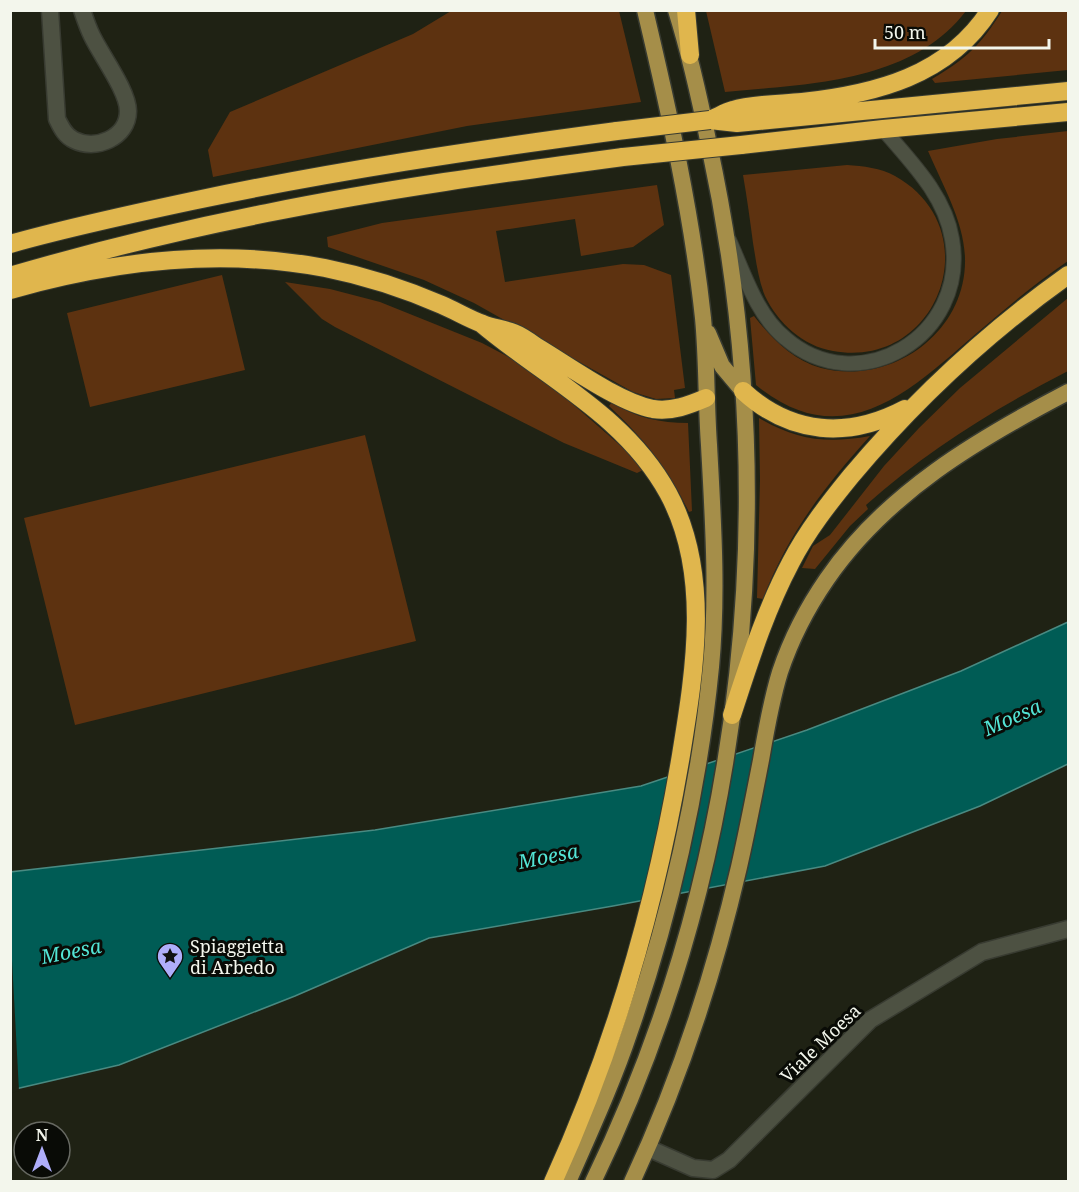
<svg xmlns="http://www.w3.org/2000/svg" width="1079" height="1192" viewBox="0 0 1079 1192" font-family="'Noto Serif',serif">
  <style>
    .green { fill: #5d3210 }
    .water { fill: #005c55; stroke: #498a82; stroke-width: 1.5 }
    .pier { fill: #1f2214 }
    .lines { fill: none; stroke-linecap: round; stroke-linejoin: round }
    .service-casing { stroke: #383b31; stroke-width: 16 }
    .minor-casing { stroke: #383b31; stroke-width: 19 }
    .primary-casing { stroke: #383b31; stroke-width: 19 }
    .motorway-casing { stroke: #383b31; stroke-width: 20 }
    .service { stroke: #4d5142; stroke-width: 14 }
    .minor { stroke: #4d5142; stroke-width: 16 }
    .primary { stroke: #a58e49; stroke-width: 16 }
    .motorway { stroke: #e0b64d; stroke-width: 18 }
    .motorway-bridge-casing { stroke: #383b31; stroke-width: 20; stroke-linecap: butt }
    .motorway-bridge { stroke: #e0b64d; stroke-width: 18 }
    .labels { text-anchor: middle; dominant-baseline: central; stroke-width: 6; stroke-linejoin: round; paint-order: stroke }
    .poi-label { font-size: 18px; fill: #f3f6ec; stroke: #090b06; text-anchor: start }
    .street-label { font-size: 18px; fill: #f3f6ec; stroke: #090b06 }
    .water-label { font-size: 20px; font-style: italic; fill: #53e4d5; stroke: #090b06 }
  </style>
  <rect width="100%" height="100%" fill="#1f2214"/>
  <!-- green -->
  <path class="green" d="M451 11H619L641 102 467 126 213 177 208 150 230 112 413 34Z
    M706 11V10L966 11C911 83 807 84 725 92Z
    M1002 11H1068V70L935 83 932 79C967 58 980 46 1002 11Z
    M1068 131V261C1037 282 1007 307 978 332 911 390 844 457 756 385L750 318 754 316C772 339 792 360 821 368 892 386 967 332 965 258 964 221 942 184 928 151L997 139Z
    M847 165C863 166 881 168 895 176 990 229 939 370 833 351 803 346 778 323 765 296 758 279 756 260 753 243 750 220 747 198 743 175Z
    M657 185 664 225 633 247 581 256 575 219 496 231 505 282 623 264 644 265 671 275 685 388 674 390 675 398 656 399 633 392 474 303 424 280 328 247 327 237 382 223Z
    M222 275 245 370 90 407 67 313Z
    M285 282 330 289 380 302 482 343 518 362 551 385 630 454 643 470 637 473 564 443 335 327 322 319Z
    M1068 298V371C996 408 927 450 866 505L868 509 850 526 815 569 802 568 813 546 830 535 884 466 919 428 960 388Z
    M612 402C635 418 661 423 688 423L692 511 689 512C667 467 645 440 609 406Z
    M759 418C797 440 826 444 870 436 824 487 787 535 763 599L757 598 760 480Z
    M365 435 416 641 75 725 24 518Z"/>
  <!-- water -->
  <path class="water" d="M1068 622V764L980 806 825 866 613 906 429 938 295 996 119 1065 11 1090 10 872 375 830 641 786 807 730 961 671Z"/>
  <!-- pier -->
  <path class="pier" d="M11 941 19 1091 11 1093H10Z"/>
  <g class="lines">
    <!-- service casing -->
    <g class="service-casing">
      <path id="service" d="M729 240C744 273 756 314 785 338 858 402 969 336 952 239 945 195 910 161 883 129"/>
    </g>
    <!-- minor casing -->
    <g class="minor-casing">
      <path id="minor" d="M50 10 57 119C61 127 65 136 74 140 95 151 128 138 128 111 128 91 101 55 92 36 88 28 85 19 82 10
        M648 1148 693 1168 713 1170 729 1160 870 1020 982 952 1068 929"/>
    </g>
    <!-- primary casing -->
    <g class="primary-casing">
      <path id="primary" d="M708 333 722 366 743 391
        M568 1182C590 1132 613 1082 630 1031 670 916 699 789 711 667 718 593 713 519 709 445 706 403 707 360 703 318 692 215 669 111 645 10
        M593 1182C748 862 784 492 709 145 700 100 690 55 676 10
        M632 1182C679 1081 714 975 739 867 747 832 754 796 761 760 766 731 771 701 780 672 791 639 807 608 827 579 886 493 978 439 1068 392"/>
    </g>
    <!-- motorway casing -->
    <g class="motorway-casing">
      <path id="motorway" d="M686 10 690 55
        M712 119C719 116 726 112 733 110 751 104 782 104 802 102 875 94 948 76 990 10
        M710 120 737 123 1068 91
        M741 145 883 129 1068 112
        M10 244C70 227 131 214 192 201 333 171 475 150 617 131
        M10 276C95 251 181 230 267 213 385 189 504 173 623 157
        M10 290C112 261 221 248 325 268 365 276 405 289 442 305 456 311 469 319 483 324 493 328 504 329 514 333 522 336 530 342 537 347 569 366 618 402 653 409 672 412 689 405 706 398
        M482 324C546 378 626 416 668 493 711 572 695 669 681 755 656 904 616 1044 553 1182
        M743 391C791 435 848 439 905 409
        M732 715C749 663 765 611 791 562 807 531 829 503 851 476 914 401 988 332 1068 275"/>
    </g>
    <!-- service -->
    <use href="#service" class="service"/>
    <!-- minor -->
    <use href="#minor" class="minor"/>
    <!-- primary -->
    <use href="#primary" class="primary"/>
    <!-- motorway -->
    <use href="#motorway" class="motorway"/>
    <!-- motorway-bridge casing -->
    <g class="motorway-bridge-casing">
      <path id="motorway-bridge" d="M617 131 710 120
        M623 157 741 145"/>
    </g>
    <!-- motorway-bridge -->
    <use href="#motorway-bridge" class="motorway-bridge"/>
  </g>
  <!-- icons -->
  <defs>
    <g id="sight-pin" transform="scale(1.35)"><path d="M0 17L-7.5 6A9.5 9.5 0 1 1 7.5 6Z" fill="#afaefa" stroke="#090b06"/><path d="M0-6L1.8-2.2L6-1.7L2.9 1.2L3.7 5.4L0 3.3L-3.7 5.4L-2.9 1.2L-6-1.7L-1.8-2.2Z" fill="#111"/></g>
  </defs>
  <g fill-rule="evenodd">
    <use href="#sight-pin" x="170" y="956"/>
  </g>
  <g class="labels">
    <!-- poi labels -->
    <g class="poi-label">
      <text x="190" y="946">Spiaggietta<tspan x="190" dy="21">di Arbedo</tspan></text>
    </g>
    <!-- street labels -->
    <g class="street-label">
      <text transform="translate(820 1043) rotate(-44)">Viale Moesa</text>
    </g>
    <!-- water labels -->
    <g class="water-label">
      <text transform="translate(1012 717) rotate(-24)">Moesa</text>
      <text transform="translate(548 856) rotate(-11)">Moesa</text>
      <text transform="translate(71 951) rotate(-11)">Moesa</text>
    </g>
  </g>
  <!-- border -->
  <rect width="1079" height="1192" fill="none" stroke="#f3f6ec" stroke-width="24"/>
  <!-- north arrow -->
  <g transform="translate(42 1150)"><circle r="28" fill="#090b06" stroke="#676962" stroke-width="1.5"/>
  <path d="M0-4.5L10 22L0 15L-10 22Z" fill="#afaefa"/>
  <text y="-9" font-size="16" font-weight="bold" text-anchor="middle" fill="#f3f6ec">N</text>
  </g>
  <!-- scale -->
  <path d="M875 39v9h174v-9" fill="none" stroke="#f3f6ec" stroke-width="3"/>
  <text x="884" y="39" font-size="18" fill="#f3f6ec" stroke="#090b06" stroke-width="4.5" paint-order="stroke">50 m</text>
</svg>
